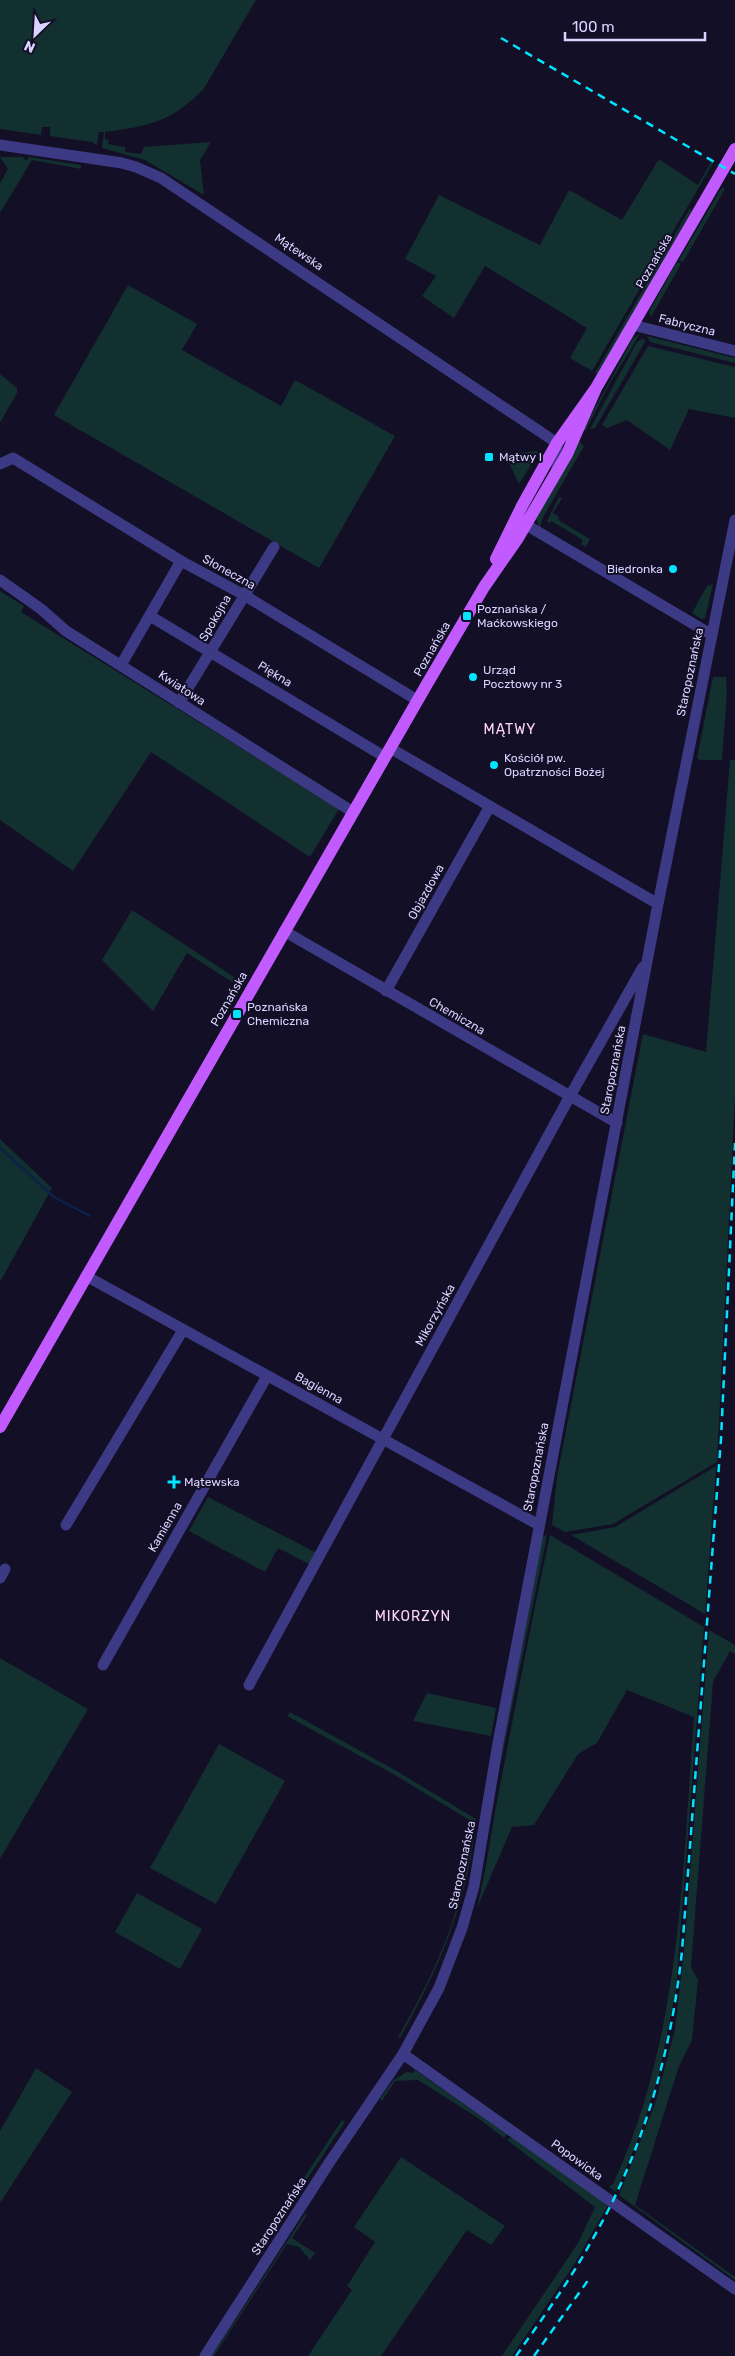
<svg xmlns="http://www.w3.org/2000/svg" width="735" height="2356" viewBox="0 0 735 2356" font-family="Rubik,sans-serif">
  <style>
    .green { fill: #12302f }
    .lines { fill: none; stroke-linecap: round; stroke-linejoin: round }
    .stream { stroke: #0c2248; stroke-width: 2.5 }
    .minor { stroke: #3d3a85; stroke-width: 11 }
    .major { stroke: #c25bff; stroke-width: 12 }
    .rail { stroke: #00e5ff; stroke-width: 2.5; stroke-dasharray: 8 6; stroke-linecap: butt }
    .poi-dot { fill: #00e5ff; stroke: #130f26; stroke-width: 2 }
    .labels { text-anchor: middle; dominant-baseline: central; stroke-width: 4; stroke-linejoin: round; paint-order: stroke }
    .street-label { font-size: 12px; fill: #d9d4ff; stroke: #130f26 }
    .poi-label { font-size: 12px; fill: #d9d4ff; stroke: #130f26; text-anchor: start }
    .neighbourhood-label { font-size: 14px; letter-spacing: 1px; fill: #ffd6f0; stroke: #130f26 }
  </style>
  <rect width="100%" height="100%" fill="#130f26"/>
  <!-- green -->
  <path class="green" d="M0 0H256L203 90C169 123 149 126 105 132V139L109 140 108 144 125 147V152L141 154 144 147 211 142 200 160 204 195 145 160 102 148 104 132H99L97 145 92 142 50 136V127H42L41 135 0 129Z
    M0 157H24L23 159 27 160 29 157 81 165V169L32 160 0 213V183L8 169Z
    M659 159 698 185 711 162 713 163 592 371 570 358 587 328 485 266 454 318 422 296 436 276 405 259 439 195 540 245 569 190 622 220Z
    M722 187 725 189 683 262 679 260Z
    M690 208 692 210 598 375 595 373Z
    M677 262 681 264 651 317 649 313 651 308Z
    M128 285 197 324 182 350 281 406 295 380 395 436 319 568 54 415Z
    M640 334 610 383 586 430H583L633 338Z
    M647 336 735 358V363L650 342Z
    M643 338 645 342 595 428 590 429 637 342Z
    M648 346 735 367V418L689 409 670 450 627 420 607 428 602 425Z
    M0 374 17 388V393L0 423Z
    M578 440 584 446 543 517 540 528 536 519Z
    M537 451 538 454 519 484 510 465 516 453Z
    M559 497 562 498 553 513 559 517 558 520 590 539 586 547 581 544 583 540 551 521 550 523 547 521Z
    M713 584 705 618 701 619 692 613 707 586Z
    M0 591 24 606 21 612 339 809 310 857 151 752 73 871 0 820Z
    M713 677H726L727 693 722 760H700L697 758Z
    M730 760H735V1097L717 1462 613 1524 565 1532 552 1525 557 1477 643 1034 706 1052Z
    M132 910 237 979 235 984 187 953 153 1011 102 960Z
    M0 1139 52 1188 0 1282Z
    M716 1466 705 1614 571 1535 615 1527Z
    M208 1497 317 1553 311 1565 278 1548 265 1572 189 1531Z
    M547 1535 492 1805 542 1537Z
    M550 1535 704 1627 676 1989 659 2074 640 2134 616 2192 609 2187 613 2184C681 2038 682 1874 694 1717L627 1690 597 1743 578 1754 534 1825 512 1827 477 1908C486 1871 491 1834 498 1796 515 1709 531 1622 550 1535Z
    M709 1630 735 1645V1654L730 1651 713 1682 691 1967 698 1980 692 2040 679 2066 635 2205 735 2277V2280L619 2195 655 2104 675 2029 684 1952Z
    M0 1658 88 1709 0 1859Z
    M427 1693 496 1708 491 1736 413 1721Z
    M290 1712 395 1770 476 1819C469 1899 439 1969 400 2038L398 2037C427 1987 452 1935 465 1878 469 1859 474 1841 471 1821L393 1774 287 1716Z
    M219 1744 285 1781 216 1904 150 1868Z
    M137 1893 202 1929 180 1969 115 1932Z
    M36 2068 72 2092 0 2203V2131Z
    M415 2070 507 2134 504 2138 478 2118 418 2080 395 2081 382 2101 380 2099 393 2081 406 2072 413 2073Z
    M342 2120 345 2122 268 2238 266 2235Z
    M511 2137 608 2205 575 2263 512 2356H502L578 2243 595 2207 507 2140Z
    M401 2157 505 2226 491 2245 467 2230 381 2356H308L352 2290 347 2286 375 2242 354 2227Z
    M305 2214 307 2215 292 2238 315 2253 310 2260 299 2247 287 2244 214 2356H212Z"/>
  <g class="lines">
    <!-- stream -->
    <path class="stream" d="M0 1148 54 1197 90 1216"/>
    <!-- minor -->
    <path class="minor" d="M0 145 122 163 136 167 161 178 557 443V470
      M633 325 735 351
      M0 464 13 458 181 561 244 595 417 700
      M518 520 712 635
      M0 580 41 609 66 631 353 812
      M150 616 385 757
      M121 665 181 561
      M179 703 274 547
      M390 748 658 904
      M284 931 617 1123
      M386 991 490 806
      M86 1276 539 1525
      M66 1525 183 1330
      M0 1578 5 1569
      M103 1665 267 1376
      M249 1685 570 1096 643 967
      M403 2054 735 2289
      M205 2356 329 2163 403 2054 439 1988 462 1928 474 1886 498 1743 658 904 735 520"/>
    <!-- major -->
    <path class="major" d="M496 559 522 506 557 443 596 388 735 149
      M0 1427 427 684 484 587 518 538 567 454 596 388"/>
    <!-- rail -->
    <path class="rail" d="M501 38 735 174
      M516 2356C542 2319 569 2282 591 2242 643 2152 671 2054 682 1951L721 1439 735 1143
      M534 2356 589 2279"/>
  </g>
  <!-- markers -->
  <g class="poi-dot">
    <rect x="484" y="452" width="10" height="10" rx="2.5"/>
    <circle cx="673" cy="569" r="5"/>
    <rect x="462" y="611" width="10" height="10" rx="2.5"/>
    <circle cx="473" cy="677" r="5"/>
    <circle cx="494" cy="765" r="5"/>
    <rect x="232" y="1009" width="10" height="10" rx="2.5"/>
    <path d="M171.5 1474.5h5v5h5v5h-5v5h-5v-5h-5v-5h5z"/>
  </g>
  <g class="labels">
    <!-- street labels -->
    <g class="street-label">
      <text transform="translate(299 252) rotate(34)">Mątewska</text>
      <text transform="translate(654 261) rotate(-60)">Poznańska</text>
      <text transform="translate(687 325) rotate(14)">Fabryczna</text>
      <text transform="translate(229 572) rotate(29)">Słoneczna</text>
      <text transform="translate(215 618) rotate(-60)">Spokojna</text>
      <text transform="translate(432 649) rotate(-60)">Poznańska</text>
      <text transform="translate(690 672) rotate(-78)">Staropoznańska</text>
      <text transform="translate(275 674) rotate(31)">Piękna</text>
      <text transform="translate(182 688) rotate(33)">Kwiatowa</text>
      <text transform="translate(426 892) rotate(-61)">Objazdowa</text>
      <text transform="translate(229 999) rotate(-60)">Poznańska</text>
      <text transform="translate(457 1016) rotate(30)">Chemiczna</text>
      <text transform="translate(613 1070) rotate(-79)">Staropoznańska</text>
      <text transform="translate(435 1315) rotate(-61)">Mikorzyńska</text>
      <text transform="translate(319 1388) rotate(29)">Bagienna</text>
      <text transform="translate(536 1467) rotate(-79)">Staropoznańska</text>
      <text transform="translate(165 1527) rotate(-60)">Kamienna</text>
      <text transform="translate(462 1865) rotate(-78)">Staropoznańska</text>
      <text transform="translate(577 2160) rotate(36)">Popowicka</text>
      <text transform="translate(279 2216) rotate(-57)">Staropoznańska</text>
    </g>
    <!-- poi labels -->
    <g class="poi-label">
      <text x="499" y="457">Mątwy I</text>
      <text x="663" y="569" text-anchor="end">Biedronka</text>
      <text x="477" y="609">Poznańska /<tspan x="477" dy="14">Maćkowskiego</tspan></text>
      <text x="483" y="670">Urząd<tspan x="483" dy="14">Pocztowy nr 3</tspan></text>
      <text x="504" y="758">Kościół pw.<tspan x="504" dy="14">Opatrzności Bożej</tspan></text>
      <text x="247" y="1007">Poznańska<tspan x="247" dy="14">Chemiczna</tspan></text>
      <text x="184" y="1482">Mątewska</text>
    </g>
    <!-- neighbourhood labels -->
    <g class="neighbourhood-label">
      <text x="510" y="729">MĄTWY</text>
      <text x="413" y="1616">MIKORZYN</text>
    </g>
  </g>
  <!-- north arrow -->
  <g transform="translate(35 35) rotate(205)" stroke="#130f26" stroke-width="4" paint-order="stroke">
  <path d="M0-4L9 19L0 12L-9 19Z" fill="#d9d4ff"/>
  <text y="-8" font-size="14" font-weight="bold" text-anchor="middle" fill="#d9d4ff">N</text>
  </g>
  <!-- scale -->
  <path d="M565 32v8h140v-8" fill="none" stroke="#d9d4ff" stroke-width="2.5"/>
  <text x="572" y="32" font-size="15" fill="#d9d4ff" stroke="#130f26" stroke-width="4" paint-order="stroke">100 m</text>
</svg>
